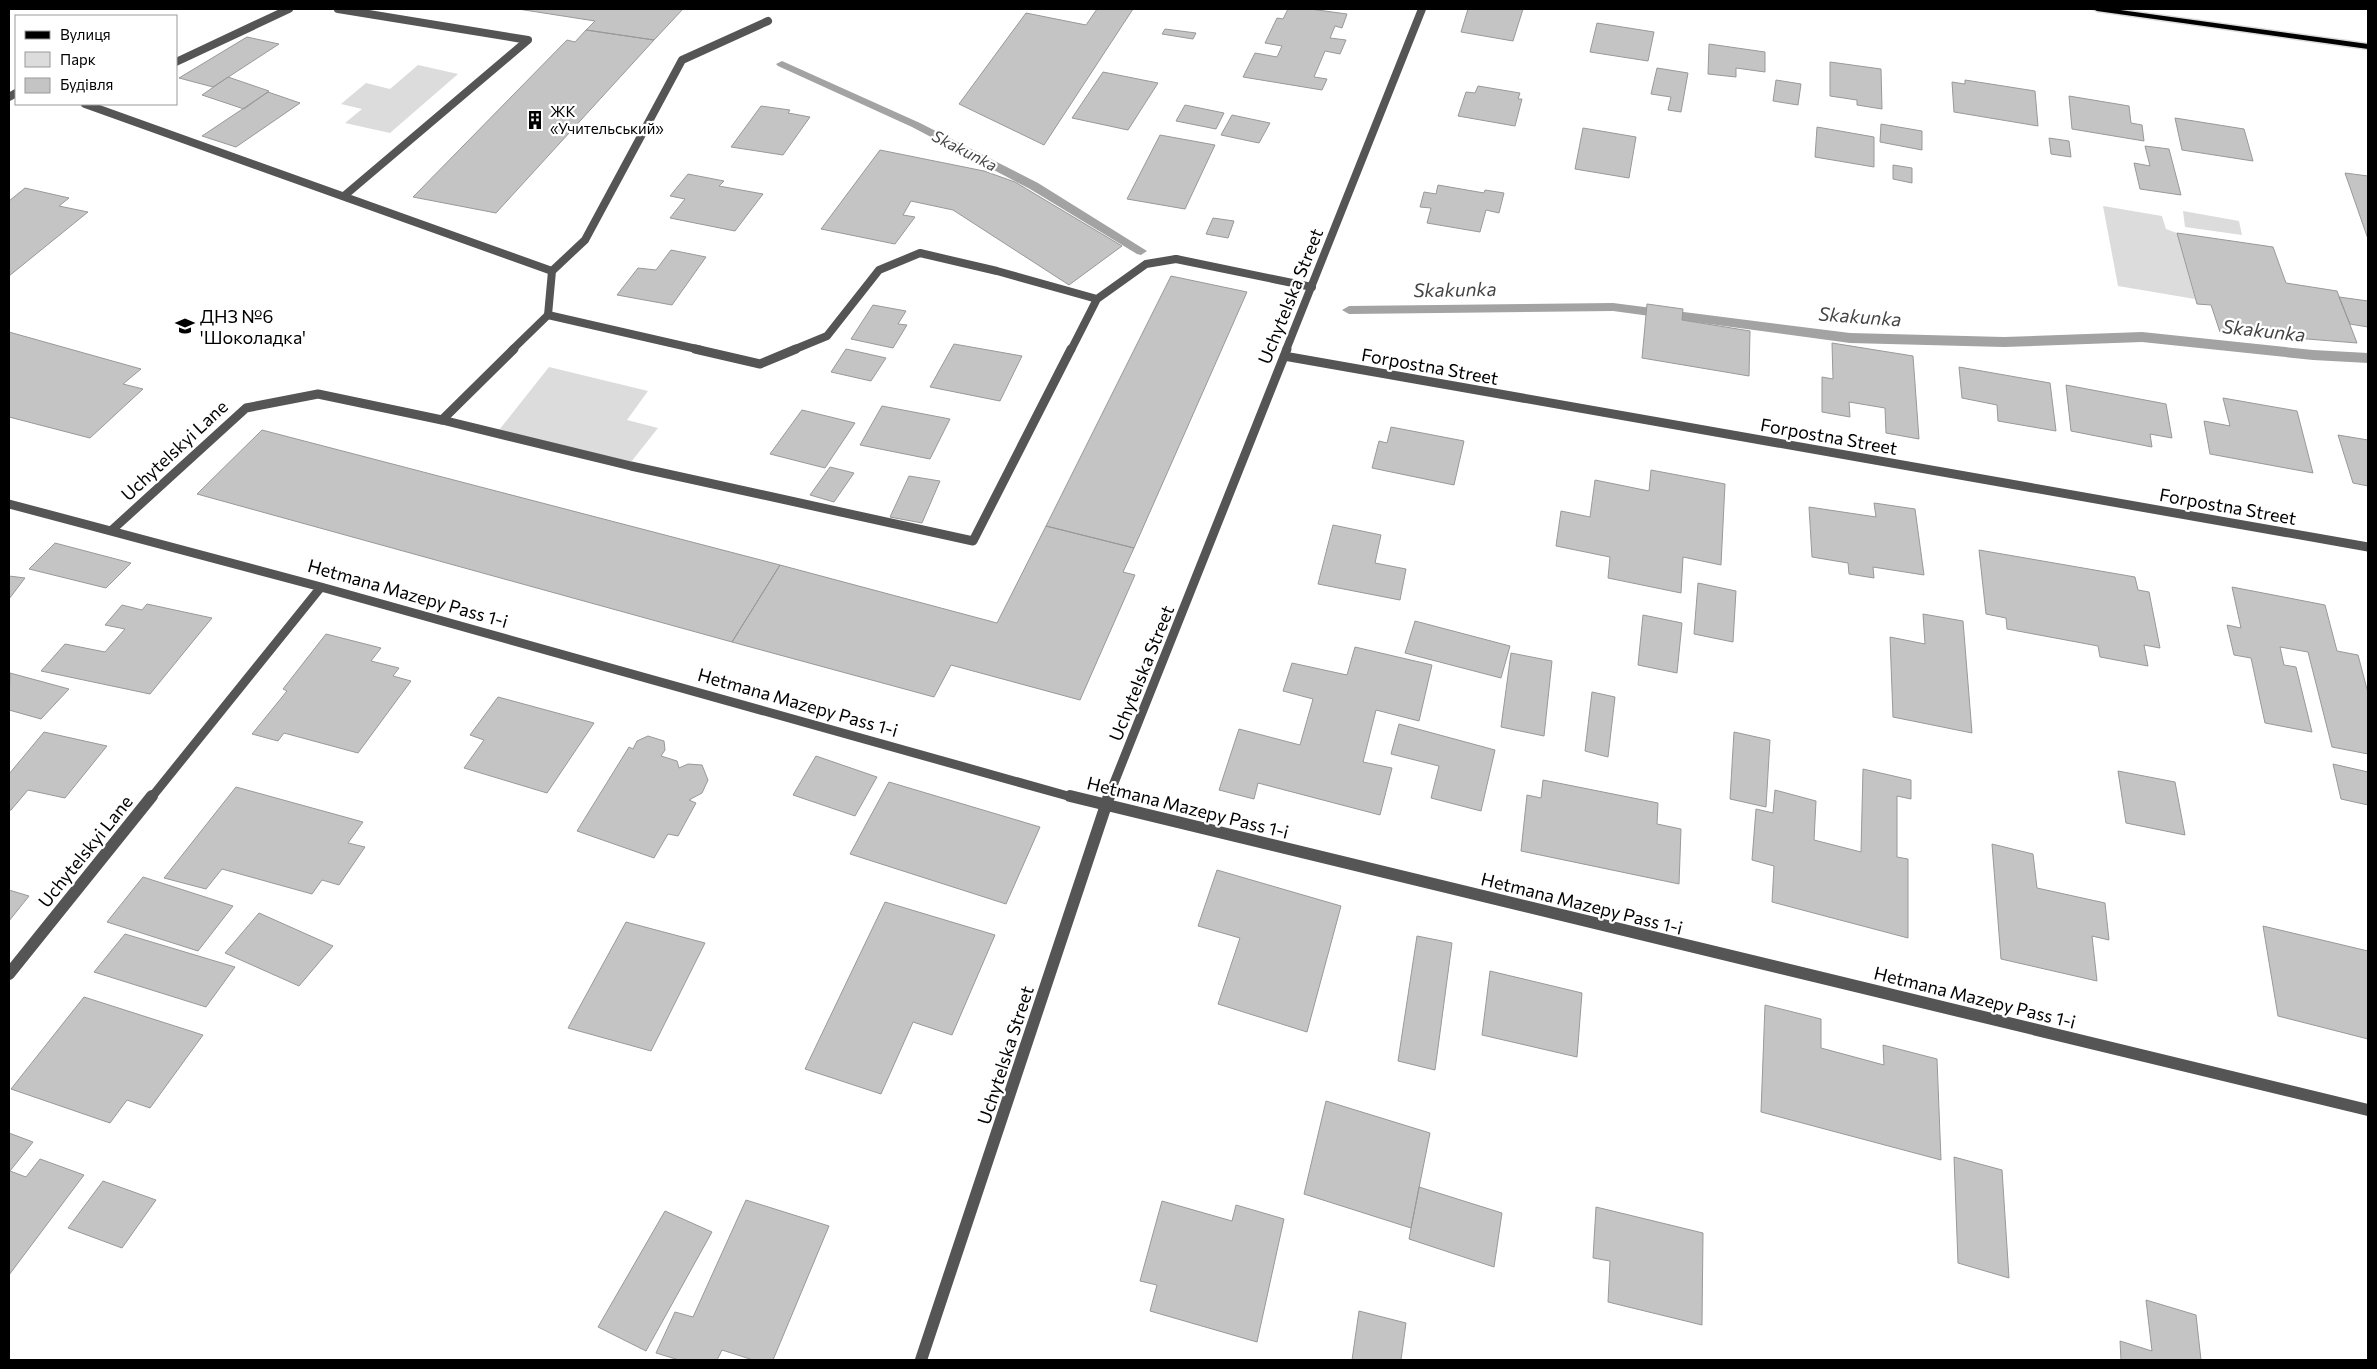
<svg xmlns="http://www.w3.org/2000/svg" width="2377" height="1369" viewBox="0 0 2377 1369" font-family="Commissioner,sans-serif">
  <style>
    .green { fill: #dcdcdc }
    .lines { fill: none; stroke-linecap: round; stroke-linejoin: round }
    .stream { fill: #a3a3a3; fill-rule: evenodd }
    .building { fill: #c4c4c4; stroke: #999 }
    .primary-casing { stroke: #dbdbdb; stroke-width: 3 }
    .lane-far1 { stroke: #555; stroke-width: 8 }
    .lane { stroke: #555; stroke-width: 9 }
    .street-far2 { stroke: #555; stroke-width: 8 }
    .street-far1 { stroke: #555; stroke-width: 9 }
    .street { stroke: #555; stroke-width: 12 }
    .primary { fill: #000; fill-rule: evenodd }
    .labels { text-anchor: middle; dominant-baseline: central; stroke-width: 4.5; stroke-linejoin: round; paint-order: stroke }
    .far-poi-label { font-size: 15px; fill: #000; stroke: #fff; text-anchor: start }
    .far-water-label { font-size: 16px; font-style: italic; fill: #444; stroke: #fff }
    .street-label { font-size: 18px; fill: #000; stroke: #fff }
    .poi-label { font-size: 18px; fill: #000; stroke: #fff; text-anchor: start }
    .water-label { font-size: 19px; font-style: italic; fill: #444; stroke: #fff }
  </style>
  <rect width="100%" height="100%" fill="#fff"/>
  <!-- green -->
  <path class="green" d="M418 65 458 74 390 133 345 123 362 109 341 104 366 83 390 89Z
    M2103 206 2162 216 2166 229 2177 233 2195 299 2118 286Z
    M2183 211 2239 221 2242 235 2185 227Z
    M549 367 648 391 627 420 658 428 631 462 499 430Z"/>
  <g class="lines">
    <!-- stream -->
    <path class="stream" d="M782 61 920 123 1038 183 1147 251 1141 255 1137 254 1030 189 912 127 778 66 776 64Z
      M1613 303 1850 333 2004 337 2142 332 2313 350 2368 353V363L2313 360 2142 342 2004 347 1850 343 1613 311 1349 314 1342 310 1349 306Z"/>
  </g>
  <!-- building -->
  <path class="building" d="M518 9H683L654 40 586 30 595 21Z
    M1097 9H1133L1044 145 959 104 1026 13 1086 25Z
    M1288 9H1310L1347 14 1342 28 1335 26 1330 38 1346 40 1340 54 1325 51 1314 77 1327 79 1322 90 1243 77 1255 53 1277 57 1282 46 1265 43 1277 18 1283 19Z
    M1468 9H1523L1513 41 1461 32Z
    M1597 23 1654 32 1648 61 1590 52Z
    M1165 29 1196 33 1193 39 1162 34Z
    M586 30 654 40 496 213 413 197 567 40 575 42Z
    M247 37 279 44 213 87 179 78Z
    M1709 44 1765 52V72L1736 68V77L1708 74Z
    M1830 62 1881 69 1882 109 1857 105V100L1830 96Z
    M1657 68 1688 73 1681 112 1668 110 1671 97 1651 94Z
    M1103 72 1158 83 1128 130 1072 118Z
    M228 77 269 91 244 109 202 95Z
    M1776 80 1801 84 1798 105 1773 101Z
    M1965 80 2035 91 2038 126 1954 112 1952 82 1965 84Z
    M1478 86 1520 93 1518 99H1522L1515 126 1458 116 1466 92 1475 93Z
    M268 92 300 103 236 147 202 136Z
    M2069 96 2129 106 2131 123 2142 125 2144 141 2072 129Z
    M1185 105 1224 113 1216 129 1176 121Z
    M761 106 790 110 788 113 810 117 783 155 731 147Z
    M1232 115 1270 123 1259 143 1221 135Z
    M2175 118 2244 129 2253 161 2182 150Z
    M1881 124 1922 131V150L1880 142Z
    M1817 127 1874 137V167L1815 157Z
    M1583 128 1636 137 1629 178 1575 169Z
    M1160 135 1215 145 1185 209 1127 199Z
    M2049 138 2069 141 2071 157 2051 154Z
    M2145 146 2169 149 2181 195 2140 189 2134 163 2150 166Z
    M880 150 984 171 1015 182 1122 246 1069 285 953 210 911 201 903 215 915 217 895 244 821 229Z
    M1893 165 1912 168V183L1893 179Z
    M2345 173 2368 176V239Z
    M688 174 724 181 719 186 763 194 735 231 670 218 685 199 670 196Z
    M1438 185 1484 193 1485 190 1504 193 1499 213 1486 210 1480 232 1427 223 1431 208 1420 207 1424 192 1436 194Z
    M25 188 69 198 59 206 88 212 9 276V201Z
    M1213 218 1234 221 1228 238 1206 234Z
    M2177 233 2273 247 2286 283 2337 291 2357 343 2220 332 2211 305 2197 304Z
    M671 250 706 257 672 305 617 295 638 268 656 270Z
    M1171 276 1247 292 1134 548 1046 526Z
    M2339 297 2368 301V327L2350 324Z
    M1647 304 1683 309 1682 320 1750 331 1749 376 1642 358Z
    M873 305 906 311 898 324 907 325 893 348 851 339Z
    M9 332 141 369 123 384 143 389 90 438 9 417Z
    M1832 343 1913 356 1919 439 1886 433 1885 408 1849 402 1850 417 1822 412V377L1833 379Z
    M954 344 1022 356 1000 401 930 387Z
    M846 349 886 358 871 381 831 372Z
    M1959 367 2050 383 2056 431 1998 421 1997 405 1962 398Z
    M2066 385 2166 404 2172 438 2150 434 2152 447 2071 431Z
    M2223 398 2297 411 2313 473 2210 454 2204 421 2230 426Z
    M882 406 950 419 930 459 860 445Z
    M802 410 855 423 825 468 770 454Z
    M1391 427 1464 441 1454 485 1372 468 1379 441 1387 443Z
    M262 430 780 565 732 642 197 494Z
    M2338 435 2368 440V486L2353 483Z
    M830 467 854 473 834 502 810 495Z
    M1651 470 1725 484 1721 565 1683 557 1681 593 1608 578 1610 557 1556 546 1561 511 1590 517 1595 480 1649 491Z
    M909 476 940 481 922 523 890 517Z
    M1874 503 1915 509 1924 575 1873 567 1874 578 1849 574 1848 563 1812 557 1809 507 1876 517Z
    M1333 525 1381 535 1375 563 1406 569 1400 600 1318 584Z
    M1046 526 1134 548 1123 572 1135 575 1080 700 951 665 934 697 732 642 780 565 997 623Z
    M55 543 131 563 106 588 29 569Z
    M1979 550 2135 577 2138 590 2149 592 2160 648 2144 645 2148 666 2100 657 2098 646 2007 629 2006 618 1986 614Z
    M9 576 25 578 9 599Z
    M1698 583 1736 591 1733 642 1694 634Z
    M2232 587 2325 605 2337 651 2358 655 2368 693V754L2332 747 2308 652 2280 647 2284 665 2296 667 2312 732 2265 723 2251 658 2234 655 2227 625 2241 628Z
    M147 604 212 618 150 694 41 671 65 644 105 652 125 629 105 625 122 605 142 610Z
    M1923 614 1963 621 1972 733 1893 717 1890 637 1925 644Z
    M1643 615 1682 623 1677 673 1638 665Z
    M1415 621 1510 646 1501 678 1405 653Z
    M326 634 381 648 371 661 399 668 393 676 411 681 358 753 284 733 278 741 252 734 287 691 283 689Z
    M1355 647 1432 665 1419 721 1376 710 1363 762 1392 768 1380 815 1258 783 1254 799 1219 790 1239 729 1300 745 1313 699 1283 691 1292 663 1347 675Z
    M1511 653 1552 661 1544 736 1501 727Z
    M10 673 69 689 41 719 9 710Z
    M1592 692 1615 697 1608 757 1585 751Z
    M498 697 594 723 547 793 464 768 484 740 470 735Z
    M1399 724 1495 750 1481 811 1431 798 1439 766 1391 754Z
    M44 732 107 746 65 798 28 790 11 810H9V774Z
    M1734 732 1770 740 1766 807 1730 799Z
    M648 736 664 741 665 750 661 756 677 761 679 768 688 764 702 765 708 780 702 793 689 800 696 803 678 836 668 834 654 858 577 831 629 747 633 749 637 741Z
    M816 756 877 777 855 816 793 795Z
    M2333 764 2368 772V805L2341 799Z
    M1863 769 1911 780V799L1897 796V857L1908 859V938L1772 902 1774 866 1752 860 1756 809 1773 813 1775 790 1816 801 1814 840 1861 852Z
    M2118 771 2175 782 2185 835 2126 823Z
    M1543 780 1658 803 1657 824 1681 829 1679 884 1521 851 1527 795 1541 798Z
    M889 782 1040 827 1006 904 850 854Z
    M236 787 363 822 348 843 365 847 339 885 322 880 312 894 222 869 206 889 164 878Z
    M1992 844 2033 854 2037 888 2105 903 2109 940 2092 936 2097 981 2001 959Z
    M1217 870 1341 906 1307 1032 1218 1004 1240 938 1198 926Z
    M143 877 233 906 198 951 107 922Z
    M9 890 29 896 9 921Z
    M885 902 995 935 952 1035 913 1022 881 1094 805 1069Z
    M259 913 333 946 299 986 225 953Z
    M626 922 705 943 651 1051 568 1028Z
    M2263 926 2368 951V1039L2278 1016Z
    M125 934 235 967 206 1007 94 972Z
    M1417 936 1452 943 1435 1070 1398 1061Z
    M1490 971 1582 993 1577 1057 1482 1035Z
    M84 997 203 1035 150 1108 127 1100 110 1123 11 1089Z
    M1765 1005 1821 1019V1048L1884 1065 1883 1045 1937 1059 1941 1160 1761 1112Z
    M1326 1101 1430 1133 1411 1228 1304 1194Z
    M9 1133 33 1142 10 1171 26 1177 40 1159 84 1175 9 1275Z
    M1954 1157 2002 1170 2009 1278 1958 1263Z
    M103 1181 156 1200 122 1248 68 1228Z
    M1419 1187 1502 1213 1494 1267 1409 1239Z
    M746 1200 829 1226 773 1360H753L722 1350 717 1360H679L656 1353 675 1312 693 1317Z
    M1162 1201 1232 1221 1236 1205 1284 1219 1257 1342 1150 1311 1157 1285 1140 1281Z
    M1596 1207 1703 1233 1702 1325 1608 1302 1610 1261 1593 1258Z
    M665 1211 712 1232 646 1351 598 1327Z
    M2146 1300 2196 1315 2201 1360H2121L2120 1341 2152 1351Z
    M1359 1311 1406 1323 1401 1360H1352Z"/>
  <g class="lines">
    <!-- primary casing -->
    <g class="primary-casing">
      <path id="primary" d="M2093 9H2113L2368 44V49L2097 11Z"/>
    </g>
    <!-- lane-far1 -->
    <path class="lane-far1" d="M338 9 528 40 344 196
      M176 62 289 9
      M9 97 16 93
      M85 104 552 271
      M548 315 701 350
      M793 350 827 336 879 270 920 253 997 271 1097 299
      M1071 350 1097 299 1146 264 1176 259"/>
    <!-- lane -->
    <path class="lane" d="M695 349 760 364 796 349
      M442 420 631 466 973 541 1071 349"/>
    <!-- street-far2 -->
    <path class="street-far2" d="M1176 259 1312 287
      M512 350 548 315 552 271 585 240 682 60 768 21
      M1286 350 1422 9"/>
    <!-- street-far1 -->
    <path class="street-far1" d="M1284 356 2368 547
      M9 504 321 587 1075 798
      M112 530 246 408 318 394 442 420 514 349
      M151 798 321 587
      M1108 798 1287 349"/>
    <!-- street -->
    <path class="street" d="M1070 796 2368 1110
      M9 974 152 796
      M921 1360 1109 796"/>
    <!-- primary -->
    <use href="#primary" class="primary"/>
  </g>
  <!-- icons -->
  <defs>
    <g id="building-bare" transform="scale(1.5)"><path d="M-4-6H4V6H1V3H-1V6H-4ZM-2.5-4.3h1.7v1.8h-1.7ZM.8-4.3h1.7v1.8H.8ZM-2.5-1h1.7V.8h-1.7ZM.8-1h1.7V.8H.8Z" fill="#000" stroke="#fff" stroke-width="2.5" paint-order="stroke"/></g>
    <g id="school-bare" transform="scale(1.5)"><path d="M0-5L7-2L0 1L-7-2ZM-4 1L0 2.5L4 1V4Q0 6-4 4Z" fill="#000" stroke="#fff" stroke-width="2.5" paint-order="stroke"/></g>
  </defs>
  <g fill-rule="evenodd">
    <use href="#building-bare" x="535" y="120"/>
    <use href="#school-bare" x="185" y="326"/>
  </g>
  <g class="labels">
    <!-- far-poi labels -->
    <g class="far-poi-label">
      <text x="550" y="111">ЖК<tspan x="550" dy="17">«Учительський»</tspan></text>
    </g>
    <!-- far-water labels -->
    <g class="far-water-label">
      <text transform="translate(965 150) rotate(27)">Skakunka</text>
    </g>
    <!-- street labels -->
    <g class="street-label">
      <text transform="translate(1290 296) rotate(-68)">Uchytelska Street</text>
      <text transform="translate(1430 366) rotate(10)">Forpostna Street</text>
      <text transform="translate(1829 436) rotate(10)">Forpostna Street</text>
      <text transform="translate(174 450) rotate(-43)">Uchytelskyi Lane</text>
      <text transform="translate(2228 506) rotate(10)">Forpostna Street</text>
      <text transform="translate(408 593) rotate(16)">Hetmana Mazepy Pass 1-i</text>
      <text transform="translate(1141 673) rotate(-68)">Uchytelska Street</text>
      <text transform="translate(798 702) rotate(16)">Hetmana Mazepy Pass 1-i</text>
      <text transform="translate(1188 807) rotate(14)">Hetmana Mazepy Pass 1-i</text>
      <text transform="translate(85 851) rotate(-51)">Uchytelskyi Lane</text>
      <text transform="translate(1582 903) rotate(14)">Hetmana Mazepy Pass 1-i</text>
      <text transform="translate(1975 997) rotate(14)">Hetmana Mazepy Pass 1-i</text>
      <text transform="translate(1005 1055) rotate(-72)">Uchytelska Street</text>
    </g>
    <!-- poi labels -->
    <g class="poi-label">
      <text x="200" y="316">ДНЗ №6<tspan x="200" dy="21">'Шоколадка'</tspan></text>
    </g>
    <!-- water labels -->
    <g class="water-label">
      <text transform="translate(1455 289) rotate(-1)">Skakunka</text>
      <text transform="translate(1860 316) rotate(4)">Skakunka</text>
      <text transform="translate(2264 330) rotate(6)">Skakunka</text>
    </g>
  </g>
  <!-- border -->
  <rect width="2377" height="1369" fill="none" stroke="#000000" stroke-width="20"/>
  <!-- legend -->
  <rect x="15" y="15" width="162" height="90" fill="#ffffff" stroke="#999999"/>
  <rect x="25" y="31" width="25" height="8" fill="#000000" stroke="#999999"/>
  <text x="60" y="40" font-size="15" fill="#000000">Вулиця</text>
  <rect x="25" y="52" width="25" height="15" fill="#dcdcdc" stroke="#999999"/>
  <text x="60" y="65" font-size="15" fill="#000000">Парк</text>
  <rect x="25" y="78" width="25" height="15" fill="#c4c4c4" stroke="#999999"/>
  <text x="60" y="90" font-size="15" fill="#000000">Будівля</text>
</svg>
